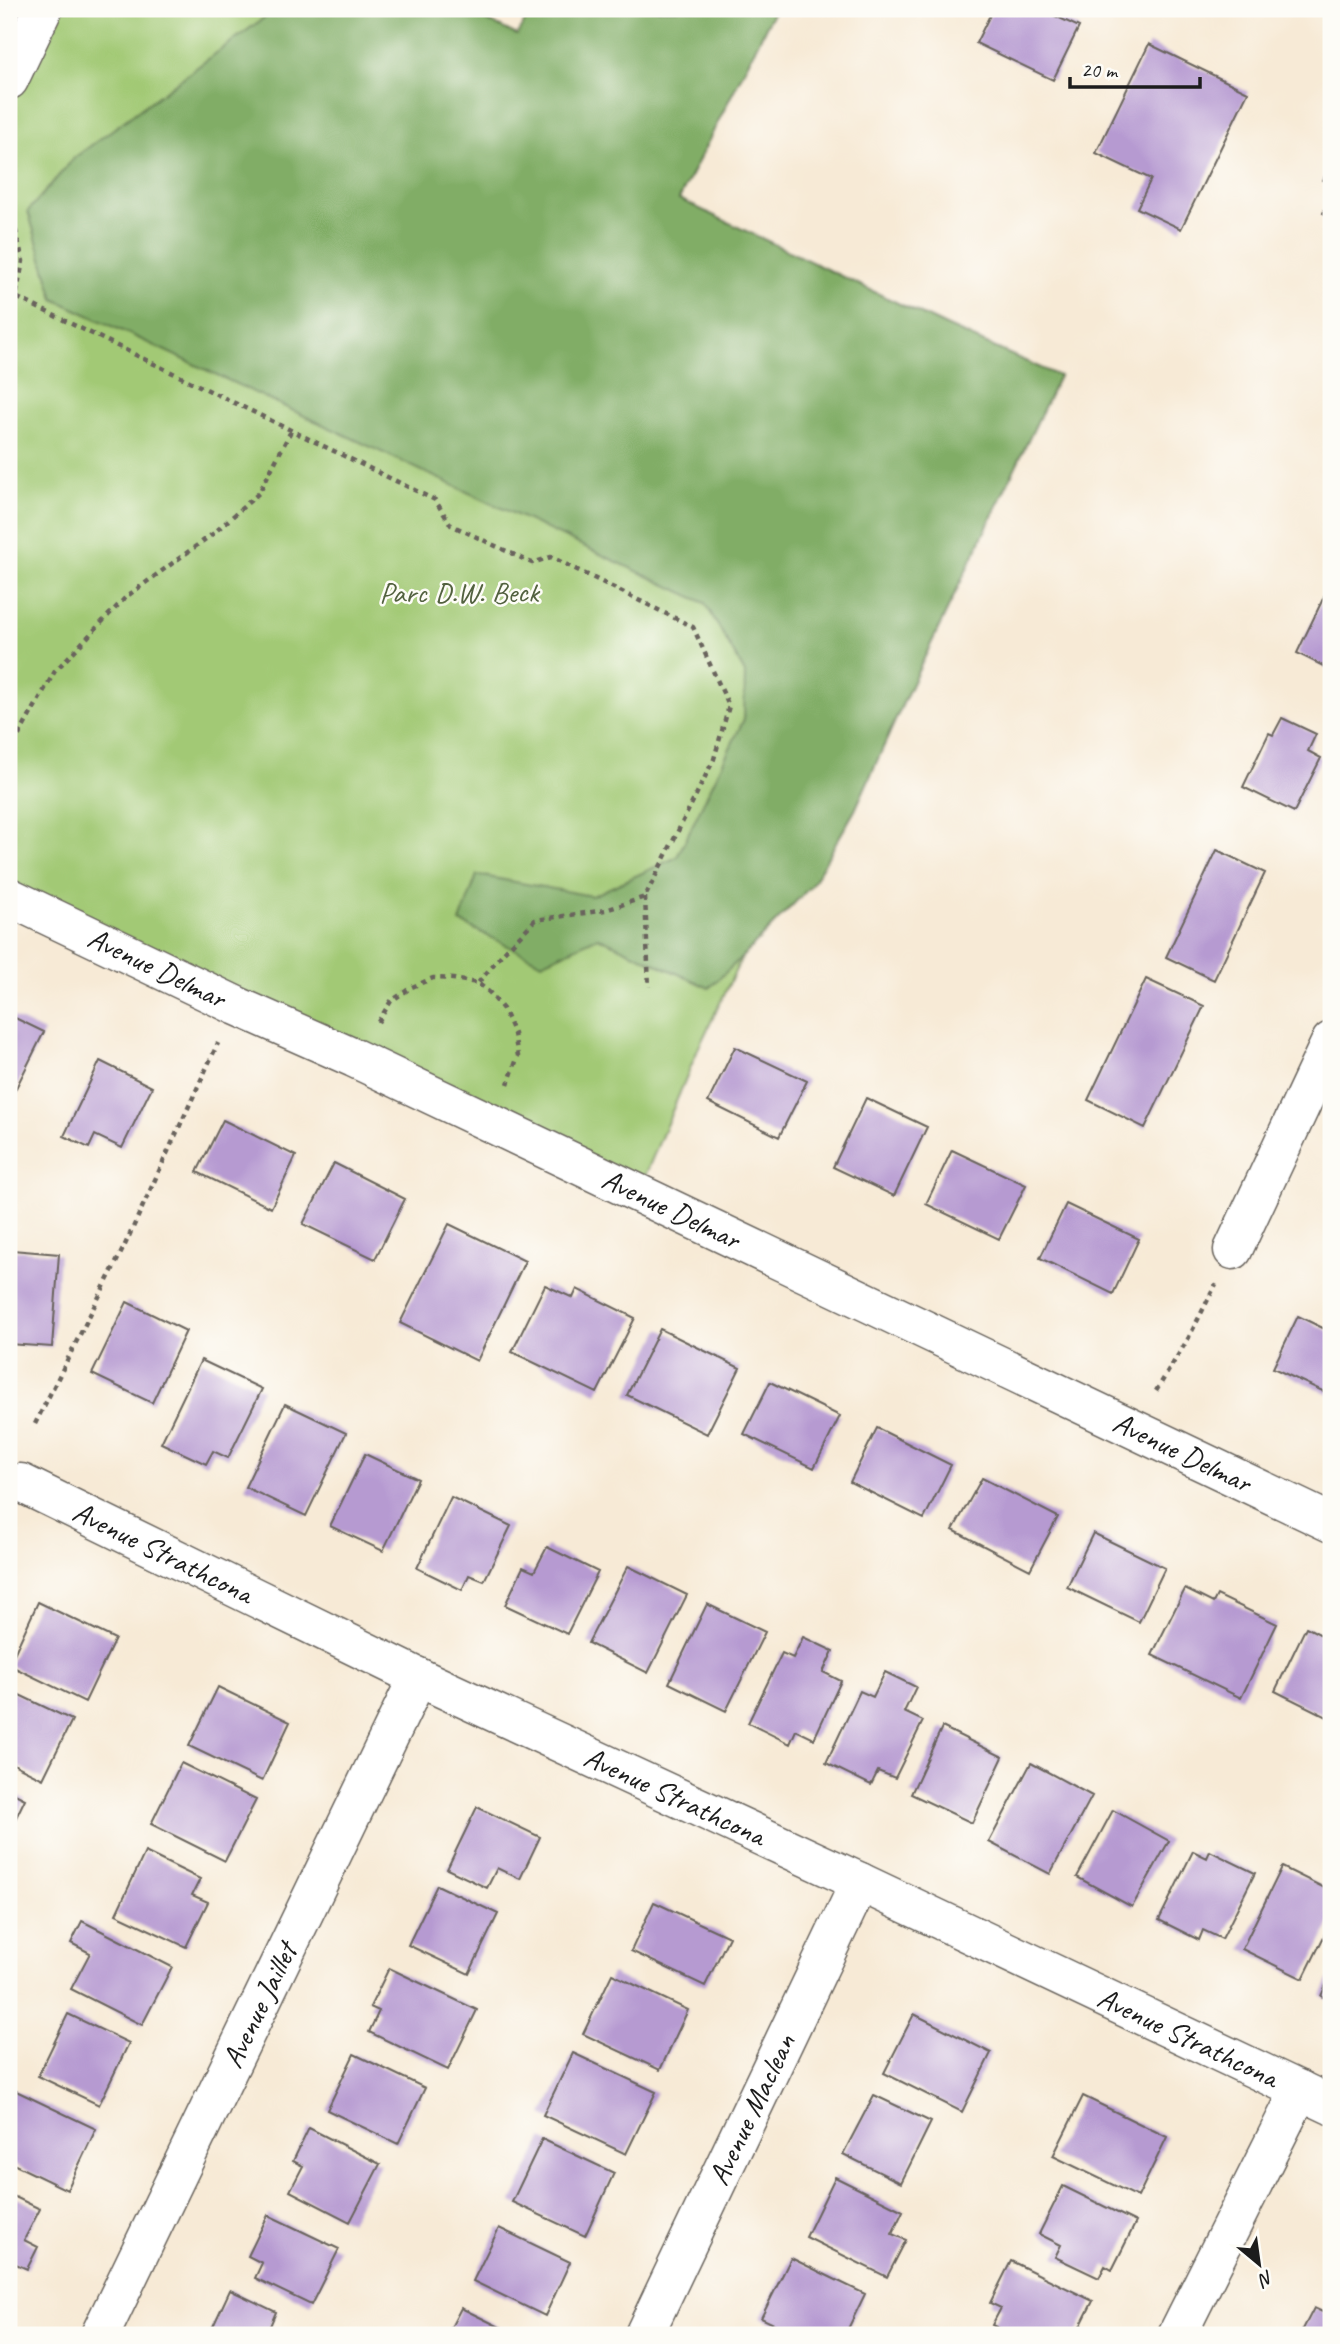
<svg xmlns="http://www.w3.org/2000/svg" width="1340" height="2344" viewBox="0 0 1340 2344" font-family="Caveat,sans-serif">
  <style>
    .green { fill: #a2c974; stroke: #5f7248; stroke-width: 2 }
    .forest { fill: #81ad66; stroke: #4e6441; stroke-width: 2 }
    .building { fill: #b69ad1 }
    .lines { fill: none; stroke-linecap: round; stroke-linejoin: round }
    .minor-casing { stroke: #69645d; stroke-width: 41 }
    .path { stroke: #69645d; stroke-width: 4.5; stroke-dasharray: 5 5; stroke-linecap: butt }
    .minor { stroke: #fff; stroke-width: 38 }
    .labels { text-anchor: middle; dominant-baseline: central; stroke-width: 5; stroke-linejoin: round; paint-order: stroke }
    .park-label { font-size: 30px; fill: #52613f; stroke: #fdfcf7 }
    .street-label { font-size: 30px; fill: #1c1c1c; stroke: #fdfcf7 }
  </style>
  <rect width="100%" height="100%" fill="#fdfcf7"/>
  <filter id="ink" filterUnits="userSpaceOnUse"><feTurbulence type="fractalNoise" baseFrequency=".0143" numOctaves="2"/><feDisplacementMap in="SourceGraphic" scale="14" xChannelSelector="R" yChannelSelector="G"/><feConvolveMatrix kernelMatrix="1 2 1 2 8 2 1 2 1" color-interpolation-filters="sRGB"/></filter>
  <filter id="wash" filterUnits="userSpaceOnUse"><feTurbulence type="fractalNoise" baseFrequency=".00686" numOctaves="4" result="noise"/><feDisplacementMap in="SourceGraphic" scale="28" xChannelSelector="R" yChannelSelector="G"/><feGaussianBlur stdDeviation="1.57" result="paint"/><feColorMatrix in="noise" values="0 0 0 0 0 0 0 0 0 0 0 0 0 0 0 0 0 1.4 0 .05"/><feComposite in="paint" operator="in"/></filter>
  <g filter="url(#wash)">
    <rect width="100%" height="100%" fill="#f7ead6"/>
    <!-- green -->
    <path class="green" d="M43 9H463L517 35 532 9H775L679 199 948 327 1059 376 908 692 855 810 811 886 742 957 699 1047 640 1188 9 897V80Z"/>
    <!-- forest -->
    <path class="forest" d="M276 9H463L517 35 532 9H775L679 199 948 327 1059 376 908 692 855 810 811 886 742 957 709 988 598 937 542 963 460 922 477 875 592 896 677 857 744 719 745 673 705 603 54 299 28 211 74 158Z"/>
    <g id="blocks">
      <!-- building -->
      <path class="building" d="M993 9H1040L1079 27 1053 80 976 43Z
        M1149 44 1248 92 1181 229 1137 208 1151 179 1096 153Z
        M1331 164V184L1323 180Z
        M1331 196V217L1323 213Z
        M1331 582V670L1297 653Z
        M1282 718 1316 734 1308 751 1321 758 1294 812 1243 787 1269 733 1273 735Z
        M1217 850 1265 873 1214 980 1166 957Z
        M1146 979 1204 1006 1145 1128 1088 1100Z
        M9 1015 44 1032 14 1092 9 1090Z
        M735 1047 807 1081 779 1137 708 1102Z
        M100 1061 152 1087 122 1148 95 1135 89 1148 64 1136Z
        M866 1098 927 1127 894 1196 833 1167Z
        M223 1120 296 1156 271 1208 197 1172Z
        M952 1150 1026 1185 999 1239 926 1204Z
        M334 1163 405 1199 375 1259 303 1224Z
        M1066 1204 1139 1239 1113 1294 1040 1258Z
        M449 1224 525 1261 477 1361 400 1323Z
        M12 1250 59 1254 52 1347 9 1344V1268H11Z
        M545 1285 573 1298 577 1289 635 1318 597 1393 512 1352Z
        M127 1302 186 1331 152 1403 92 1374Z
        M1298 1316 1331 1332V1395L1273 1368Z
        M660 1329 740 1368 707 1434 627 1395Z
        M201 1360 262 1389 228 1458 213 1451 206 1464 161 1443Z
        M770 1382 840 1416 814 1468 744 1434Z
        M285 1404 346 1433 306 1516 245 1487Z
        M877 1428 951 1465 924 1519 850 1482Z
        M365 1454 418 1479 383 1551 330 1526Z
        M982 1478 1058 1517 1030 1570 953 1530Z
        M451 1497 511 1526 484 1581 469 1575 462 1590 417 1568Z
        M1093 1533 1165 1568 1139 1622 1067 1587Z
        M547 1547 598 1572 567 1634 505 1605 523 1567 534 1572Z
        M628 1566 687 1595 648 1673 588 1643Z
        M1185 1589 1213 1603 1217 1595 1277 1624 1241 1698 1152 1655Z
        M38 1602 115 1639 85 1702 9 1665Z
        M707 1604 765 1632 726 1711 669 1683Z
        M1306 1627 1331 1640V1719L1275 1691Z
        M803 1637 833 1651 823 1672 841 1681 814 1739 796 1730 790 1744 748 1723 782 1653 793 1658Z
        M885 1672 916 1687 904 1712 923 1721 895 1778 878 1771 871 1785 826 1763 860 1691 873 1697Z
        M218 1687 290 1722 262 1781 189 1746Z
        M9 1690 72 1720 43 1779 9 1762Z
        M942 1727 1003 1757 972 1823 911 1794Z
        M181 1763 256 1800 225 1861 151 1824Z
        M1031 1763 1092 1796 1050 1874 989 1842Z
        M9 1791 25 1799 9 1832Z
        M477 1807 540 1837 520 1879 497 1868 487 1888 447 1869Z
        M1113 1810 1169 1841 1132 1907 1077 1877Z
        M1193 1851 1207 1858 1210 1851 1255 1873 1222 1939 1203 1930 1199 1940 1159 1920Z
        M145 1852 200 1879 192 1895 208 1902 186 1947 116 1914Z
        M1282 1867 1331 1891V1922L1303 1979 1242 1949Z
        M437 1885 498 1914 469 1974 408 1945Z
        M654 1902 729 1937 705 1986 631 1951Z
        M82 1921 172 1967 142 2025 71 1989 90 1953 71 1943Z
        M389 1968 477 2010 448 2070 369 2032 379 2011 370 2007Z
        M612 1974 688 2010 660 2070 583 2034Z
        M1331 1974V2001L1321 1996Z
        M68 2014 129 2043 99 2105 38 2076Z
        M914 2014 991 2053 962 2112 884 2073Z
        M573 2053 656 2092 626 2154 543 2115Z
        M354 2054 425 2088 398 2144 327 2110Z
        M12 2089 96 2129 67 2190 9 2162V2096Z
        M874 2095 931 2122 901 2183 843 2154Z
        M1083 2096 1167 2137 1138 2197 1053 2156Z
        M309 2128 380 2164 350 2222 290 2191 303 2166 293 2161Z
        M542 2139 614 2173 585 2236 512 2202Z
        M835 2177 903 2211 892 2234 906 2240 887 2277 806 2237Z
        M1063 2186 1136 2222 1112 2270 1105 2266 1099 2278 1055 2257 1061 2245 1039 2234Z
        M9 2194 40 2209 24 2240 38 2247 27 2269 9 2261Z
        M268 2215 339 2249 311 2305 255 2278 262 2263 248 2256Z
        M499 2228 570 2262 545 2316 473 2281Z
        M791 2258 865 2294 845 2335H797L761 2318Z
        M1011 2261 1093 2301 1076 2335H1012L992 2325 1001 2308 990 2303Z
        M230 2290 276 2312 270 2326 290 2335H209Z
        M461 2308 516 2335H447Z
        M1314 2308 1331 2316V2335H1300Z"/>
    </g>
  </g>
  <g filter="url(#ink)">
    <use href="#blocks" fill-opacity="0" stroke="#69645d" stroke-width="2"/>
    <g class="lines">
      <!-- minor casing -->
      <g class="minor-casing">
        <g id="minor">
          <path d="M9 80 43 9"/>
          <path id="s1" d="M9 897 237 1006 354 1058 1331 1523"/>
          <path d="M1233 1250 1331 1041"/>
          <path id="s2" d="M9 1484 21 1483 418 1677 860 1882 1331 2105"/>
          <path id="s3" d="M100 2335 418 1677"/>
          <path id="s4" d="M644 2335 860 1882"/>
          <path d="M1177 2335 1300 2090"/>
        </g>
      </g>
      <!-- path -->
      <path class="path" d="M9 223 15 227 23 261 16 297 435 500 451 525 532 563 551 557 693 627 729 706 714 759 645 897 606 910 535 920 503 953 478 983
        M9 304 16 297
        M9 753 55 671 126 597 214 533 259 493 291 431
        M645 897 649 987
        M378 1022 391 1001 412 987 433 978 453 979 478 983 490 993 503 1009 514 1034 518 1056 508 1084
        M1156 1391 1188 1339 1216 1284
        M35 1424 124 1247 218 1043"/>
      <!-- minor -->
      <use href="#minor" class="minor"/>
    </g>
  </g>
  <g class="labels">
    <!-- park labels -->
    <g class="park-label">
      <text x="459" y="592">Parc D.W. Beck</text>
    </g>
    <!-- street labels -->
    <g class="street-label">
      <text stroke="none"><textPath href="#s1" startOffset="164">Avenue Delmar</textPath></text>
      <text stroke="none"><textPath href="#s1" startOffset="732">Avenue Delmar</textPath></text>
      <text stroke="none"><textPath href="#s1" startOffset="1298">Avenue Delmar</textPath></text>
      <text stroke="none"><textPath href="#s2" startOffset="170">Avenue Strathcona</textPath></text>
      <text stroke="none"><textPath href="#s2" startOffset="737">Avenue Strathcona</textPath></text>
      <text stroke="none"><textPath href="#s3" startOffset="366">Avenue Jaillet</textPath></text>
      <text stroke="none"><textPath href="#s2" startOffset="1304">Avenue Strathcona</textPath></text>
      <text stroke="none"><textPath href="#s4" startOffset="250">Avenue Maclean</textPath></text>
    </g>
  </g>
  <!-- margin -->
  <rect width="1340" height="2344" fill="none" stroke="#fdfcf7" stroke-width="35"/>
  <!-- north arrow -->
  <g transform="translate(1259 2264) rotate(151)" stroke="#fdfcf7" stroke-width="5" paint-order="stroke">
  <path d="M0-5L12 26L0 18L-12 26Z" fill="#1c1c1c"/>
  <text y="-10" font-size="19" font-weight="bold" text-anchor="middle" fill="#1c1c1c">N</text>
  </g>
  <!-- scale -->
  <path d="M1070 77v10h130v-10" fill="none" stroke="#1c1c1c" stroke-width="3.5"/>
  <text x="1081" y="77" font-size="21" fill="#1c1c1c" stroke="#fdfcf7" stroke-width="5" paint-order="stroke">20 m</text>
</svg>
